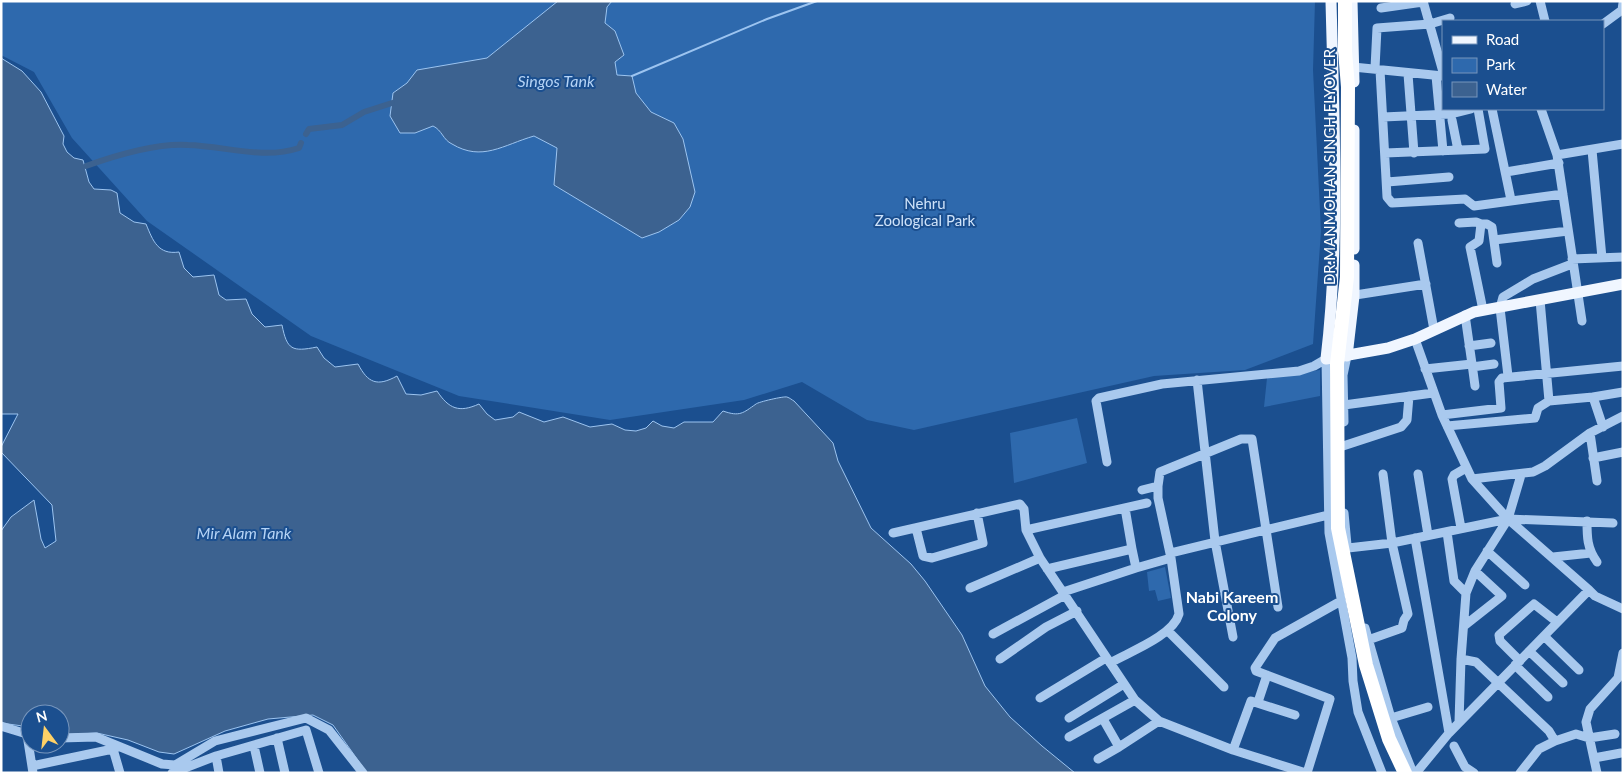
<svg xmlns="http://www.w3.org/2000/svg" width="1624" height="774" viewBox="0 0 1624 774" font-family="Lato,sans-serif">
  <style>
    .green { fill: #2e69ad }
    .water { fill: #3c6290; stroke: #9cc4f0 }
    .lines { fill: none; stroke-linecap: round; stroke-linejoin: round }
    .stream { stroke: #9cc4f0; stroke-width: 2 }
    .canal { stroke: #3c6290; stroke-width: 6 }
    .minor { stroke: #a9c9ee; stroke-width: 9 }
    .major { stroke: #f0f6ff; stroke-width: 11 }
    .highway-bridge { stroke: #fff; stroke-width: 14 }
    .labels { text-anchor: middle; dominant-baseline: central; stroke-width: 4; stroke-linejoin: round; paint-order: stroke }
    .street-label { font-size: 15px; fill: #fff; stroke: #1b4f8f }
    .park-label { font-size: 15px; fill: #cfe3fa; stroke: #1b4f8f }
    .water-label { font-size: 16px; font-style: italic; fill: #b5d3f5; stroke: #1b4f8f }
    .neighbourhood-label { font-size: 16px; font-weight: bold; fill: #fff; stroke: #1b4f8f }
  </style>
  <rect width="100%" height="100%" fill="#1b4f8f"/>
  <!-- green -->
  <path class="green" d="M1 1H1315L1313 70 1321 231 1313 344 1245 370 1154 376 914 430 867 420 802 382 744 400 610 420 459 396 311 336 147 221 72 138 34 72 1 55Z
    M1320 370V396L1264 407 1267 378Z
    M1077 418 1087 463 1014 483 1010 433Z
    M1165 567 1171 598 1158 601 1155 590 1149 591 1147 572Z"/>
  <!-- water -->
  <path class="water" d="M558 1H612L607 7 605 23 615 31 624 55 615 62 617 75 632 76 636 93 651 112 674 123 683 139 695 192 690 207 679 220 659 232 642 238 554 185 557 148 534 136C503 145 482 162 452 144 443 140 442 130 433 126L415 133H400L390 116 393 93 407 83 417 70 487 58Z
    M1 58 22 71 41 92 64 136 63 144 67 152 74 158 83 160 89 182 94 189 111 190 117 193 120 213 134 222 146 224C153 241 158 255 179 252L184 268 193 277 214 275 219 295 226 300 246 299 252 314 265 327 282 325C287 350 292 352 317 347L324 358 335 367 358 364C368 383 377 387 397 376L406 394 421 395 437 391C449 409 459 413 479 404L487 414 495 420 513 417 519 412 544 422 563 417 590 427 612 424 625 430 636 431 646 428 653 421 662 426 674 428 684 422H713L723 411C740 417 743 413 756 404 758 402 784 396 787 397 790 398 792 400 794 401L833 443 838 461 871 528 911 564 925 581 962 635 985 686 1010 717 1042 746 1075 773H367L333 725 313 715 268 719 225 731 174 754 159 752 128 740 97 733 60 735V714H30V727L1 723V531L11 517 34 500 41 539 45 548 56 541 52 505 1 452V447L18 414H1Z"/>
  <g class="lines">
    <!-- stream -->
    <path class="stream" d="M632 76 767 19 817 1"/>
    <!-- canal -->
    <path class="canal" d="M306 134 309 129 342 125 364 112 392 103
      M86 166C114 156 158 143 188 145 225 146 263 160 299 148L301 143"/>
    <!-- minor -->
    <path class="minor" d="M1423 1 1443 72
      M1540 1 1545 21
      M1515 4 1527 1
      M1381 8 1423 2
      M1603 24 1622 10 1623 3
      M1353 67 1443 76
      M1375 68 1377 28 1430 24 1450 18
      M1380 70 1387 197 1392 203 1465 199 1474 206 1563 194
      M1408 74 1414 153
      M1436 76 1443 151
      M1492 109 1511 200
      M1541 109 1557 155 1582 321
      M1383 117 1451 114 1471 109
      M1452 120 1458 150
      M1592 150 1602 258
      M1385 153 1485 149 1478 109
      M1557 155 1623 144
      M1506 172 1559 163
      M1387 182 1449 177
      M1459 223 1476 222 1481 224 1479 241 1470 247 1483 310
      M1481 224H1487L1492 227 1497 263
      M1494 240 1568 231
      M1418 243 1434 330
      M1572 259 1623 257
      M1349 296 1426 284
      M1540 300 1549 401 1593 397 1603 427
      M1415 339 1442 415 1472 479 1508 519 1589 590 1595 596 1623 609
      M1469 346 1491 343
      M1326 359 1329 533 1352 658 1353 681 1358 712 1382 773
      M1472 364 1475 386
      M1472 367 1494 364
      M1425 369 1472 364 1465 315
      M1508 376 1500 308 1503 297 1533 279 1572 264
      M1197 380 1215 541 1233 637
      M1593 397 1623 392
      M1344 405 1433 393
      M1442 415 1501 408 1499 382 1502 378 1623 366
      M1344 422 1343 375 1347 356
      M1447 426 1535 418 1538 408 1549 401
      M1590 433 1597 481
      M1343 446 1401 427 1407 420 1409 396
      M1593 458 1623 452
      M1107 462 1096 401 1099 398 1162 384 1299 371 1314 366 1326 359
      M1418 474 1428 535
      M1472 479 1533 472 1545 466 1590 433 1623 416
      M1158 486 1160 472 1241 439H1252L1278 607
      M1125 508 1132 549
      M1344 513 1347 545
      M1587 521C1587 537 1587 548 1597 562
      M916 528 923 556 932 558 983 543 977 513
      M1461 528 1452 479 1454 475 1466 468
      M1026 530 1147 503
      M1447 532 1454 581 1466 593
      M893 533 1020 504 1024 509 1026 530 1040 558 1135 700 1159 721 1233 750 1306 773
      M1415 538 1449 733
      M1348 548 1392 543 1508 519 1613 523
      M1487 551 1525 585
      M1170 553 1332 514
      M1553 557 1591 553
      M1047 569 1132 549 1136 568 1171 558
      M970 588 1040 558
      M1063 592 1136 568
      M1464 626 1502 596 1475 571
      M1365 628 1391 718 1413 773
      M1168 631 1224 687
      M993 634 1065 595
      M1544 636 1579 670
      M1368 640 1402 628 1404 620 1408 614 1392 543 1383 474
      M1529 651 1563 683
      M1000 659 1046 627 1077 611
      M1461 659 1476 662 1549 731 1555 741
      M1520 661 1500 641 1499 635 1534 604 1557 622
      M1110 663C1129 652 1173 636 1179 614L1171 558 1158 498V486L1142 490
      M1515 665 1548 697
      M1040 698 1106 658
      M1258 702 1267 675
      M1069 718 1124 684
      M1391 718 1428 707
      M1103 719 1119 747 1159 721
      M1459 722 1461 659 1466 593 1475 571 1508 519 1521 475
      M1 726 30 735
      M1069 737 1135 700
      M60 738 96 737 162 764 175 765 215 741 306 718 329 730 363 773
      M277 738 285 773
      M28 741 33 773
      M254 746 260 773
      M1454 746 1465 767 1474 773
      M1233 750 1251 701 1295 715
      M216 756 219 773
      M1594 758 1621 753
      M1098 759 1119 747
      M32 766 113 749 120 773
      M172 773 216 756 306 730 319 773
      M1307 773 1330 699 1256 671 1255 668 1275 638 1341 601
      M1416 773 1449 733 1589 590
      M1520 773 1539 749 1555 741 1576 734 1589 738 1615 734
      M1597 773 1586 722 1590 709 1618 678 1623 653"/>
    <!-- major -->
    <path class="major" d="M1331 1C1334 121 1340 240 1326 359L1388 348 1415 339 1474 312 1623 284
      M1352 1 1354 82
      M1354 249V130
      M1347 356 1354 296V265"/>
    <!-- highway-bridge -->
    <path class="highway-bridge" d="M1345 1V51L1348 87 1347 277 1337 364 1338 528 1366 665 1389 739 1405 773"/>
  </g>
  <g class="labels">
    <!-- street labels -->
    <g class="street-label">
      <text transform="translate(1329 167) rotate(-90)">DR.MANMOHAN SINGH FLYOVER</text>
    </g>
    <!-- park labels -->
    <g class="park-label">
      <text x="925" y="203">Nehru<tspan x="925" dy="17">Zoological Park</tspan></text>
    </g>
    <!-- water labels -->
    <g class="water-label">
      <text x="556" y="80">Singos Tank</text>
      <text x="244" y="532">Mir Alam Tank</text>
    </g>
    <!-- neighbourhood labels -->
    <g class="neighbourhood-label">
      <text x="1232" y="596">Nabi Kareem<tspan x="1232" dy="18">Colony</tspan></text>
    </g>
  </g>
  <!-- border -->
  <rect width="1624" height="774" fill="none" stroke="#ffffff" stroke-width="5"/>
  <!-- legend -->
  <rect x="1442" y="20" width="162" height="90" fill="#1b4f8f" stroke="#7695bc"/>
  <rect x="1452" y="36" width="25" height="8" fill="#f0f6ff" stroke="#7695bc"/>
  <text x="1486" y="45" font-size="15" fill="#ffffff">Road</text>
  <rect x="1452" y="58" width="25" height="15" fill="#2e69ad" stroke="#7695bc"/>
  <text x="1486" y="70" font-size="15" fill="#ffffff">Park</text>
  <rect x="1452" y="82" width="25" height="15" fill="#3c6290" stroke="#7695bc"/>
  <text x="1486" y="95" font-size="15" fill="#ffffff">Water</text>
  <!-- north arrow -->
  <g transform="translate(45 729) rotate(345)"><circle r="24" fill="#1b4f8f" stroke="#7695bc"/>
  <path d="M0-4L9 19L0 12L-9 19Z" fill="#ffd166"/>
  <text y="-8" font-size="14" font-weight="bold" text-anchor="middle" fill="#ffffff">N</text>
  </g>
</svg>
